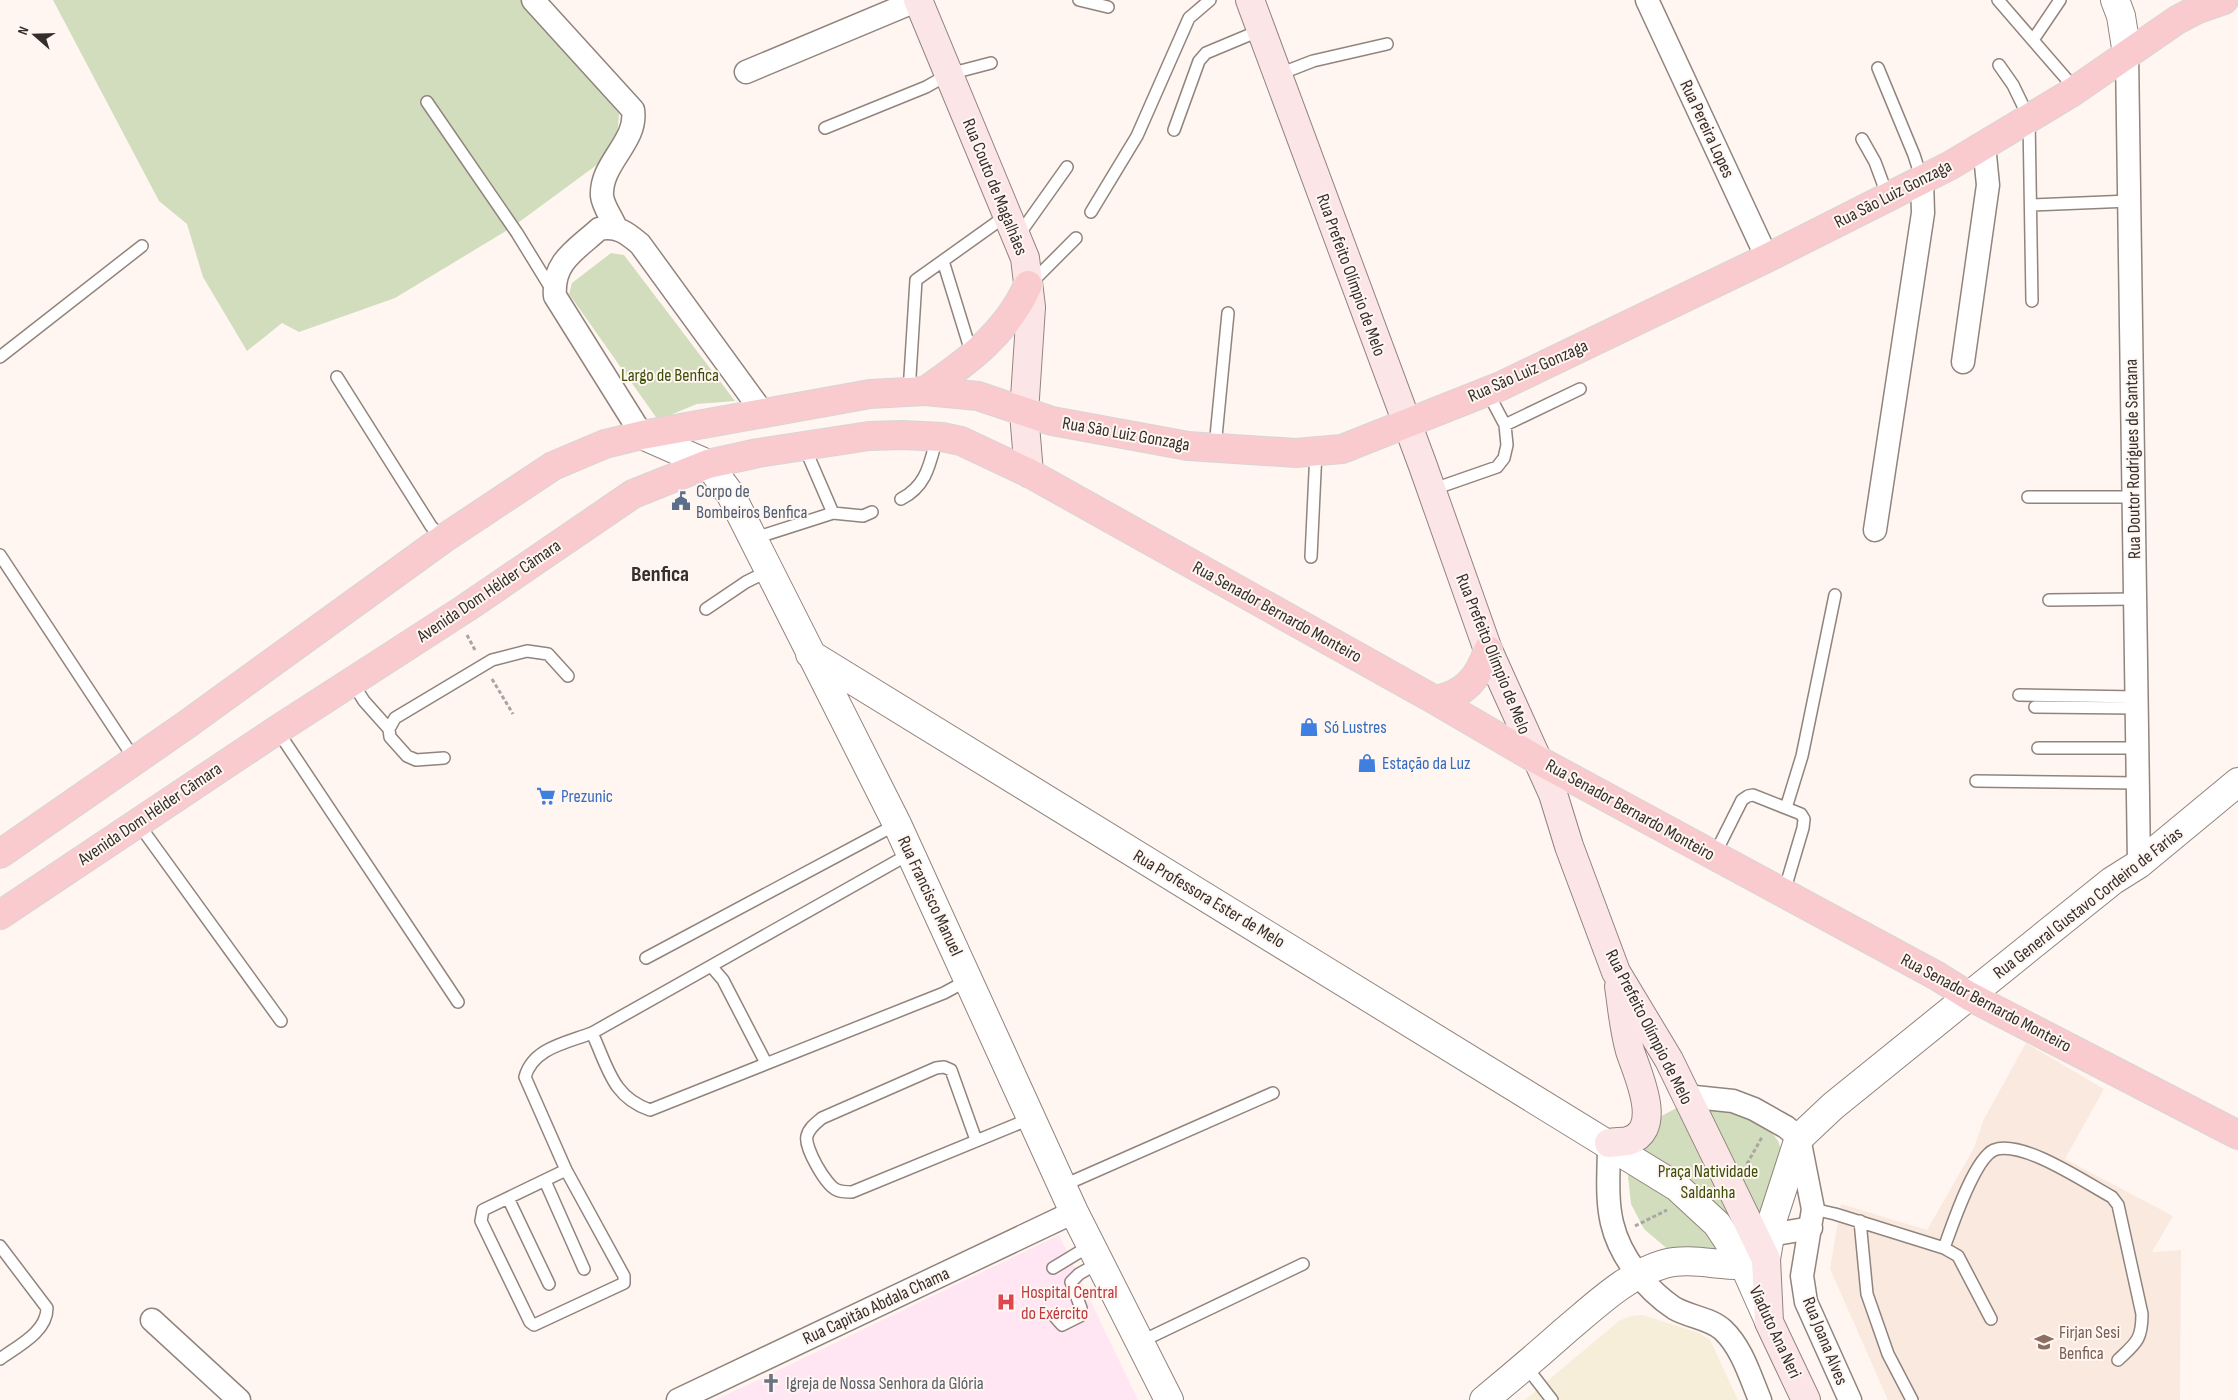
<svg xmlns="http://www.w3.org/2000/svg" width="2238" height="1400" viewBox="0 0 2238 1400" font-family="'Sofia Sans Condensed',sans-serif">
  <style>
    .commercial { fill: #f6eed8 }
    .built { fill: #fae9df }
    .medical { fill: #ffe6f2 }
    .green { fill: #d1ddbd }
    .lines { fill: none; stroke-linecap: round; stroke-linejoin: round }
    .service-casing { stroke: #91847d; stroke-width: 14 }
    .minor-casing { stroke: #91847d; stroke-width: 25 }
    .tertiary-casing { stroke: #91847d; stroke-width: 30 }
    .secondary-casing { stroke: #91847d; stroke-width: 30 }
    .primary-casing { stroke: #d7d5d5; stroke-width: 30 }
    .path { stroke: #aca4a0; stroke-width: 3; stroke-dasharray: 4 2.5; stroke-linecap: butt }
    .service { stroke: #fff; stroke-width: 11 }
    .minor { stroke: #fff; stroke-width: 22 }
    .tertiary { stroke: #fff; stroke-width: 28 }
    .secondary { stroke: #fce5e6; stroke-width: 28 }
    .primary { stroke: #facbce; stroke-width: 28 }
    .labels { text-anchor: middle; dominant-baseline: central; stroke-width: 4; stroke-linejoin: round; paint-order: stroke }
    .street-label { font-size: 18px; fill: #352f2c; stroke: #fff6f1 }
    .park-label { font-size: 18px; fill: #3c4e06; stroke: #fff6f1 }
    .service-label { font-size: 18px; fill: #4e5e75; stroke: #fff6f1; text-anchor: start }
    .shop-label { font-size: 18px; fill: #366cbe; stroke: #fff6f1; text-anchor: start }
    .health-label { font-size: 18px; fill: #be3a42; stroke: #fff6f1; text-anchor: start }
    .education-label { font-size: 18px; fill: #785e54; stroke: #fff6f1; text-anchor: start }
    .worship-label { font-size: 18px; fill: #5b616d; stroke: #fff6f1; text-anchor: start }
    .district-label { font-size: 22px; font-weight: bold; fill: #352f2c; stroke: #fff6f1 }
  </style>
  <rect width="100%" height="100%" fill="#fff6f1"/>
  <!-- commercial -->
  <path class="commercial" d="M1643 1315 1699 1333 1710 1340 1738 1400H1525L1619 1321 1630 1316Z"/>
  <!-- built -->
  <path class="built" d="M2026 1043 2104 1089 2065 1159 2173 1216 2152 1252 2181 1250 2180 1400H1888L1830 1269 1841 1204 1927 1230 1974 1148 1984 1119Z"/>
  <!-- medical -->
  <path class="medical" d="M1059 1235 1138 1400H715L783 1368Z"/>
  <!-- green -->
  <path class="green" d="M53 0H525L550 19 619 114 617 136 598 164 511 228 395 298 299 332 282 323 247 351 203 277 187 224 159 201Z
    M611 253 624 255 735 401 697 404 658 420 569 294 572 283Z
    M1702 1100 1763 1121 1778 1141 1788 1169 1737 1256 1671 1252 1644 1229 1631 1204 1628 1176 1630 1160 1656 1119 1682 1105Z"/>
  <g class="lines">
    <!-- service casing -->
    <g class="service-casing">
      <path id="service" d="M1079 0 1108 7
        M1998 0 2076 90
        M2033 40 2060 0
        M1999 65 2013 85 2029 118 2032 301
        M1878 68 1914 155 1922 180
        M1277 75 1313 61 1387 44
        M427 102 517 233 552 290
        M825 128 926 87 949 74 991 63
        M1174 130 1199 61 1206 53 1261 30
        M1862 139 1875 162 1888 197
        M2031 205 2130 201
        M1091 212 1137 136 1189 18 1210 0
        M1018 236 1067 167
        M943 261 972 355
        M1031 283 1076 238
        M0 357 142 246
        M337 377 431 526 443 539
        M909 392 916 280 1007 215
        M1505 425 1580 389
        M804 446 833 513 863 516 872 512
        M1215 447 1228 313
        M1431 490 1497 467 1504 458 1507 445 1505 425 1487 391
        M2028 497H2134
        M901 499C927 486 930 463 937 437
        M752 539 833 513
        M0 555 135 760
        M1311 557 1316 451
        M2049 600 2136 599
        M706 609 746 582 768 571
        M352 682 364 701 389 729
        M2019 695 2137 697
        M2035 707 2137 708
        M277 730 458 1002
        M2038 748H2137
        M444 758 416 760 407 756 390 737 389 729 395 718 492 660 527 651 548 654 568 676
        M1976 781 2138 783
        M1786 808 1802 756 1835 595
        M137 822 281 1021
        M1714 856 1742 800 1748 796 1753 795 1801 814 1804 819 1803 828 1784 892
        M646 958 897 824
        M711 966 911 853
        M592 1033 711 966 723 980 766 1063
        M976 1140 951 1070 944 1067 936 1068 822 1118C816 1123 809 1128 807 1136 804 1147 826 1186 837 1190 841 1192 848 1192 852 1192L1032 1118
        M566 1170 483 1210 481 1221 530 1322 534 1325 620 1285 624 1283V1276L566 1170 525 1077C533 1048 566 1043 592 1033 608 1067 612 1097 650 1110L944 993 968 980
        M545 1181 584 1269
        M1062 1186 1273 1093
        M508 1198 549 1284
        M1813 1209 1835 1214 1944 1248 1958 1256 1991 1319
        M1860 1221 1867 1294 1888 1354 1912 1400
        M0 1246 47 1308C47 1332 18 1346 0 1359
        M1944 1248C1952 1226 1974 1159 1994 1150 2022 1139 2086 1183 2112 1197L2118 1205 2142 1314C2142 1340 2136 1343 2118 1360
        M1053 1268 1091 1245
        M1055 1317 1062 1325 1080 1316 1081 1308 1071 1282 1079 1274 1100 1262
        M1140 1342 1303 1264
        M1525 1365 1552 1400"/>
    </g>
    <!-- minor casing -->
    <g class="minor-casing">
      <path id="minor" d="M533 0 633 110C638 142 600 163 602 196 603 206 612 218 616 228
        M1647 0 1767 258
        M2127 54 2139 864
        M746 72 918 0
        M1963 362 1988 185 1984 145
        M642 435 555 296C552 262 576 250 599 229 617 225 627 233 640 244L763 413
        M1875 530 1923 213 1922 180
        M1685 1096 1733 1101 1754 1109 1786 1127 1799 1138 1813 1209 1802 1276 1806 1302 1850 1400
        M1609 1143C1609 1169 1606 1198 1612 1223 1620 1257 1646 1289 1674 1308 1689 1317 1710 1318 1723 1330 1742 1348 1750 1376 1760 1400
        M1770 1235 1811 1228
        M152 1320 239 1400
        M678 1400 1074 1212"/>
    </g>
    <!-- tertiary casing -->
    <g class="tertiary-casing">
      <path id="tertiary" d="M2115 0 2121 16 2127 54
        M642 435 708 464 731 495 897 824 1074 1212 1169 1400
        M810 654 1677 1187 1717 1224 1744 1265 1768 1319
        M1766 1259 1773 1218 1799 1138 1833 1106 1969 996 2112 881 2139 864 2238 782
        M1484 1400C1512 1377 1539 1354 1566 1330 1595 1306 1626 1275 1664 1264 1690 1257 1718 1266 1744 1265"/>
    </g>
    <!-- secondary casing -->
    <g class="secondary-casing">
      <path id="secondary" d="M918 0 1025 258 1031 307 1024 413 1029 473
        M1250 0 1423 466 1488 650 1553 794 1569 846 1616 972 1669 1060 1766 1259 1769 1322 1806 1400
        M1609 1143C1615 1142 1622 1142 1628 1141 1665 1130 1637 1073 1630 1051 1624 1030 1622 1007 1619 986"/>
    </g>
    <!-- primary casing -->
    <g class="primary-casing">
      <path id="primary" d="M925 391C967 362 1007 333 1028 285
        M1435 700C1464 695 1479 678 1488 650
        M0 854 186 725 443 539 553 466 605 444 642 435 870 394 925 391 978 396 1052 421 1188 446 1296 453 1342 449 1501 386 1767 258 1888 197 1951 165 2071 93 2177 20 2198 9 2224 0
        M0 915 277 730 466 608 633 494 708 464 758 453 869 436 903 435 942 437 961 441 1029 473 1435 700 1536 759 1937 976 1969 996 2238 1135"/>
    </g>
    <!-- path -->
    <path class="path" d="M467 635 476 652
      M492 679 513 714
      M1747 1164 1762 1137
      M1635 1226 1667 1210"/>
    <!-- service -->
    <use href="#service" class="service"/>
    <!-- minor -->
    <use href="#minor" class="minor"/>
    <!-- tertiary -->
    <use href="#tertiary" class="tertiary"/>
    <!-- secondary -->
    <use href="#secondary" class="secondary"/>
    <!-- primary -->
    <use href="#primary" class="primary"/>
  </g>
  <!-- icons -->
  <defs>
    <g id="civic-bare" transform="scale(1.5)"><path d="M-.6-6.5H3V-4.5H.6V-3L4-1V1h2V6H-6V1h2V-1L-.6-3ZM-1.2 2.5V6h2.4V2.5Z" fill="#5c6f8a" stroke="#fff6f1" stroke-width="2.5" paint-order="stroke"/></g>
    <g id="shop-bare" transform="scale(1.5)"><path d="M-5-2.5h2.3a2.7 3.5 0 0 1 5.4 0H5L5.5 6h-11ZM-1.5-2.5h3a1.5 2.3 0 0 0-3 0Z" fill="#3f7fe0" stroke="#fff6f1" stroke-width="2.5" paint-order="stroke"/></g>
    <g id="supermarket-bare" transform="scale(1.5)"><path d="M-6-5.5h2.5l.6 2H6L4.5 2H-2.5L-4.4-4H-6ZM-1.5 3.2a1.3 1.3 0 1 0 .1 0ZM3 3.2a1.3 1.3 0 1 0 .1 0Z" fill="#3f7fe0" stroke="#fff6f1" stroke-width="2.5" paint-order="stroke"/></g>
    <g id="hospital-bare" transform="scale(1.5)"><path d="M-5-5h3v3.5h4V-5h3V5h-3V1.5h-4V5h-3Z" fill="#e0444e" stroke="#fff6f1" stroke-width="2.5" paint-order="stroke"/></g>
    <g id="school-bare" transform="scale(1.5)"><path d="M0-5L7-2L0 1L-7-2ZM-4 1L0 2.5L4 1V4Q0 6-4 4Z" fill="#8d6e63" stroke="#fff6f1" stroke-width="2.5" paint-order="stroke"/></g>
    <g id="church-bare" transform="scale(1.5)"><path d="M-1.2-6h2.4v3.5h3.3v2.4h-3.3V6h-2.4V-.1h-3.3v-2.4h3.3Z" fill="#6b7280" stroke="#fff6f1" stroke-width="2.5" paint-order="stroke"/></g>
  </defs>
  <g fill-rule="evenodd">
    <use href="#civic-bare" x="681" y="501"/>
    <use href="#shop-bare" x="1309" y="727"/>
    <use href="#shop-bare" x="1367" y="763"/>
    <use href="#supermarket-bare" x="546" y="796"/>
    <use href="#hospital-bare" x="1006" y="1302"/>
    <use href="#school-bare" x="2044" y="1342"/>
    <use href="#church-bare" x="771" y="1383"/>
  </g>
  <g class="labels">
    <!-- street labels -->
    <g class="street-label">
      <text transform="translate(1707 129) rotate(65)">Rua Pereira Lopes</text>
      <text transform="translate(995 187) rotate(68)">Rua Couto de Magalhães</text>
      <text transform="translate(1893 194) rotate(-27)">Rua São Luiz Gonzaga</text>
      <text transform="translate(1351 275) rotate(70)">Rua Prefeito Olímpio de Melo</text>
      <text transform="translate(1528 371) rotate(-24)">Rua São Luiz Gonzaga</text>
      <text transform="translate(1126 434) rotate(10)">Rua São Luiz Gonzaga</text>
      <text transform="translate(2133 459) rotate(-91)">Rua Doutor Rodrigues de Santana</text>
      <text transform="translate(489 591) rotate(-34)">Avenida Dom Hélder Câmara</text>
      <text transform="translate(1277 612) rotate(29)">Rua Senador Bernardo Monteiro</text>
      <text transform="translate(1493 654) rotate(68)">Rua Prefeito Olímpio de Melo</text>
      <text transform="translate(1630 810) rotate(29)">Rua Senador Bernardo Monteiro</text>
      <text transform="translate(150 814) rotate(-34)">Avenida Dom Hélder Câmara</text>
      <text transform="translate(930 896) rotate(65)">Rua Francisco Manuel</text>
      <text transform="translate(1209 899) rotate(31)">Rua Professora Ester de Melo</text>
      <text transform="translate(2088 903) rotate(-38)">Rua General Gustavo Cordeiro de Farias</text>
      <text transform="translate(1986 1003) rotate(28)">Rua Senador Bernardo Monteiro</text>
      <text transform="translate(1649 1027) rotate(63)">Rua Prefeito Olímpio de Melo</text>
      <text transform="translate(876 1306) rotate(-25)">Rua Capitão Abdala Chama</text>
      <text transform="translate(1775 1332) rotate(65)">Viaduto Ana Neri</text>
      <text transform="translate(1825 1341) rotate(68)">Rua Joana Alves</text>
    </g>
    <!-- park labels -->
    <g class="park-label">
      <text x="670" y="375">Largo de Benfica</text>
      <text x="1708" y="1171">Praça Natividade<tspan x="1708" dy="21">Saldanha</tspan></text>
    </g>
    <!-- service labels -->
    <g class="service-label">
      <text x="696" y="491">Corpo de<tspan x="696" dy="21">Bombeiros Benfica</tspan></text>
    </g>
    <!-- shop labels -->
    <g class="shop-label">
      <text x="1324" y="727">Só Lustres</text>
      <text x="1382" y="763">Estação da Luz</text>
      <text x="561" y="796">Prezunic</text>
    </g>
    <!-- health labels -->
    <g class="health-label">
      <text x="1021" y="1292">Hospital Central<tspan x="1021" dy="21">do Exército</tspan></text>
    </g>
    <!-- education labels -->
    <g class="education-label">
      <text x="2059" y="1332">Firjan Sesi<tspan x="2059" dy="21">Benfica</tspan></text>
    </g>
    <!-- worship labels -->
    <g class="worship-label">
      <text x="786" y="1383">Igreja de Nossa Senhora da Glória</text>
    </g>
    <!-- district labels -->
    <g class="district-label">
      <text x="660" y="574">Benfica</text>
    </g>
  </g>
  <!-- north arrow -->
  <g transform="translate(35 35) rotate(290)" stroke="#fff6f1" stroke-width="4" paint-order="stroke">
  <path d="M0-4L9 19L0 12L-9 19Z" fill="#352f2c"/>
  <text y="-8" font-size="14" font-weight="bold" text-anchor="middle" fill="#352f2c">N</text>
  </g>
</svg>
